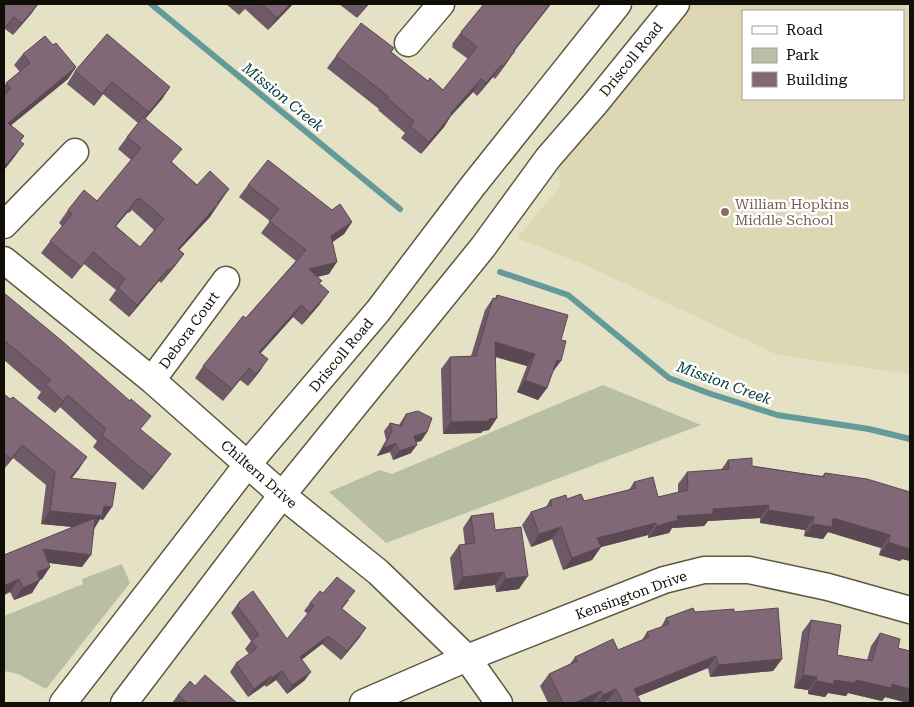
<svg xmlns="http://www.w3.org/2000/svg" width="914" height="707" viewBox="0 0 914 707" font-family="'Roboto Serif',serif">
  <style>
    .built { fill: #ddd7b3; fill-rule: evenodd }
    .green { fill: #b9bfa4 }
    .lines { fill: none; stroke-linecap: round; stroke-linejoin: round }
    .stream { stroke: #649a99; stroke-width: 6 }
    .minor-casing { stroke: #5d5941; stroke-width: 29 }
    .minor { stroke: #fff; stroke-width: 26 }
    .wall { fill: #6e5966; fill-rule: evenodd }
    .shaded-wall { fill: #5a4953 }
    .building { fill: #806877; stroke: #5a4953; fill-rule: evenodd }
    .education-dot { fill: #8d6e63; stroke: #fff; stroke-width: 2 }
    .labels { text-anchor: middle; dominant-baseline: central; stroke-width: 5; stroke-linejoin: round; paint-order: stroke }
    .street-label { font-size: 14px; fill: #100e06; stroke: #fff }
    .education-label { font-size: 14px; fill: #785e54; stroke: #fff; text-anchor: start }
    .water-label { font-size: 15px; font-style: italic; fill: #023939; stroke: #fff }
  </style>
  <rect width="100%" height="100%" fill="#e5e1c5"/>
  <!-- built -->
  <path class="built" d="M676 4H910V374L778 355 583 264 517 238 560 187 556 152ZM743 11H903V99H743Z"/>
  <!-- green -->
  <path class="green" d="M603 385 701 425 386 543 329 492 380 470 392 474Z
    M122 564 130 583 46 689 18 674 4 671V616L83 584 82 579Z"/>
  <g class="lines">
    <!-- stream -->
    <path class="stream" d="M151 4 400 209
      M500 272 568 295 669 378 708 393 777 415 869 429 910 439"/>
    <!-- minor casing -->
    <g class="minor-casing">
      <path id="minor" d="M408 43 441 4
        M4 225 75 152
        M4 260 152 380 282 495 378 572 467 658 499 703
        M152 380 226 280
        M63 703 247 465 378 311 472 187 618 4
        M124 703 282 495 483 247 548 158 594 105 676 4
        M363 703 467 658 664 580 704 570H749L828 587 910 610"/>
    </g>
    <!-- minor -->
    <use href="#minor" class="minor"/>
  </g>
  <!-- wall -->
  <path class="wall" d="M4 4H38L31 14 13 35 5 29Z
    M226 4H293L268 30 245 9 239 15Z
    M339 4H369L357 18Z
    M484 4H551L514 51 506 64 495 79 493 77 477 96 473 92 452 114 444 127 421 154 401 138 405 133 378 110 379 109 327 68 336 56 391 52 428 81 443 90 468 59 452 47 453 45 452 44 461 32Z
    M53 45 76 67 68 79 11 125 24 136 20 142 15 156 4 170V87L6 83 20 72 14 65 23 54Z
    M75 71 170 87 162 99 145 119 172 162 197 185 229 189 210 217 179 250 184 254 175 266 161 283 159 281 129 317 109 300 116 290 84 264 72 279 41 253 62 226 59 223 68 210 97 201 131 160 118 149 127 137 138 123 103 94 94 106 67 84ZM132 210 154 230 140 247 116 226 128 212 129 213Z
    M248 185 332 210 352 222 344 234 333 242 329 274 317 277 320 284V304L302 325 293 317 260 353V371L248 386 240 380 223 401 195 378 203 366 296 261 261 233 270 221 239 197Z
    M4 293 141 429 162 466 143 490 93 447 97 441 60 407 55 413 37 398 41 392 4 360Z
    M497 295 561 340 552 373 547 388 538 400 517 392 527 366 495 357 497 418 489 430 483 431 481 433 443 434 441 369 450 357 471 356 485 310 493 298H495Z
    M4 394 79 469 72 478 103 520 100 519 94 529 82 567 49 563 50 567 42 579 40 580 32 593 14 600 10 592 4 595V555L74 527 41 524 46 485 13 458 4 469Z
    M406 414 427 432 421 441 416 442 411 453 393 460 390 452 377 456 386 440 384 431 390 423 399 425Z
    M728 460 752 466 822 476 825 473 910 492V561L902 559 900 561 879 555 881 548 828 532 823 539 804 536 805 530 760 523V518L708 521 704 526 672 528 669 533 648 538V535L601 547 592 560 563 570 552 539 531 547 522 525 531 512 546 507 550 500 567 499 584 501 629 490 634 482 658 497 678 492V484L687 472 721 470Z
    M471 516 495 530 519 589 496 592 495 585 454 590 450 558 459 545H465L463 528Z
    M323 593 349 600 342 609 360 637 341 660 322 644 302 659 305 680 287 694 276 680 266 687 265 685 248 697 230 672 236 663 249 654 245 649 251 641 231 613 239 602 287 639 308 614 304 611 310 603Z
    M695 612H734L782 659 773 671 710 677 708 668 638 696 641 703H609L608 701 604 703H548L540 686 549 674 570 664 575 657 618 650 642 640 647 632 661 627 666 618Z
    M811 620 837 655 867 660 871 646 880 633 898 648 910 703H908L885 697 882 701 848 693 846 696 828 693 825 697 808 694V690L794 688 802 632Z
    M195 686 237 703H172L178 695Z"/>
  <!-- shaded-wall -->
  <path class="shaded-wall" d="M38 4 31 14 13 35 22 23Z
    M290 4H293L268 30 277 18Z
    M368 4H369L357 18Z
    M550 4H551L505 63 514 50Z
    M515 51 506 64 495 79 503 66Z
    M501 65 493 77 477 96 486 83Z
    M76 67 68 79 4 131 8 123Z
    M481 79 473 92 442 126 451 113Z
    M112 82 94 106 102 94Z
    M170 87 162 99 140 125 149 112Z
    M452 114 444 127 421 154 429 142Z
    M24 144 15 156 4 170 5 166Z
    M229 189 220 201 208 215 217 203Z
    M137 199 128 212 106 238 115 226Z
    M218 204 210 217 169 261 178 249Z
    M352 222 344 234 323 248 331 236Z
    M184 254 175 266 161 283 170 270Z
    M337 262 329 274 300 281 309 269Z
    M168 269 159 281 129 317 137 305Z
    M329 292 320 304 302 325 310 313Z
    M301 305 293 317 251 364 259 352Z
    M495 342 535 354 527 366 487 354Z
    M268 359 260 371 248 386 256 374Z
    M557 360 561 361 552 373 548 372Z
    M249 368 240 380 223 401 232 389Z
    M525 380 547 388 538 400 517 392Z
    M68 395 60 407 55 413 63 401Z
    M497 418 489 430 483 431 481 433 443 434 451 422Z
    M427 432 421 441 408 445 414 436Z
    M396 443 390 452 377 456 383 448Z
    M22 445 13 458 4 469 11 459Z
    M417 445 411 453 393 460 399 451Z
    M171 454 162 466 143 490 152 477Z
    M87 457 79 469 61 490 70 478Z
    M769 505 760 518 708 521 704 526 672 528 669 533 648 538 657 526 677 516 713 509Z
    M104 506 112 507 103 520 100 519 94 529 41 524 50 511Z
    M768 510 814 517 805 530 760 523Z
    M833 518 890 535 881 548 828 532 823 539 804 536 813 524Z
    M656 523 648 535 601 547 592 560 563 570 572 558 597 538Z
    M561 527 552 539 531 547 539 534Z
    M888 542 910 546V561L902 559 900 561 879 555Z
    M43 549 91 555 82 567 34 561Z
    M50 567 42 579 28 585 37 572Z
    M504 572 495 585 454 590 463 577Z
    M528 576 519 589 496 592 505 579Z
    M19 579 10 592 4 595V586Z
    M40 580 32 593 14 600 23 588Z
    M366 628 360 637 341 660 347 651Z
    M328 636 322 644 295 665 300 657Z
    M716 656 708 668 626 701 634 689Z
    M782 659 773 671 710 677 718 665Z
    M282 671 276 680 266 687 272 678Z
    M311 672 305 680 287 694 292 685Z
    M803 675 817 677 808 690 794 688Z
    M271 676 265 685 248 697 254 689Z
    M834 680H856L892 684 910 689V703H908L885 697 882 701 848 693 846 696 828 693 825 697 808 694 816 681Z
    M616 689 608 701 604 703H597L603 695Z
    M601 691 592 703H575Z"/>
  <!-- building -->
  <path class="building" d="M4 4H38L22 23 14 17 4 29Z
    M262 4H290L277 18Z
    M484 4H550L514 50 515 51 503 66 501 65 486 83 481 79 451 113 452 114 429 142 410 126 414 121 387 98 388 96 336 56 361 23 394 48 391 52 428 81 430 78 443 90 477 47 461 34 462 33 461 32Z
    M107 34 170 87 149 112 112 82 102 94 75 71Z
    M45 36 53 45 56 43 76 67 8 123 24 136 20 141 24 144 5 166 4 165V96L11 88 6 83 30 63 23 54Z
    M143 117 182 149 171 162 197 185 210 171 229 189 217 203 218 204 178 249 184 254 170 270 168 269 137 305 118 288 125 279 93 252 81 267 50 241 72 214 68 210 84 190 97 201 141 148 127 137ZM140 198 164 219 140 247 115 226 137 199 138 200Z
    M268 160 332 210 340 204 352 222 331 236 337 262 309 269 322 281 319 283 329 292 310 313 301 305 259 352 268 359 256 374 249 368 232 389 203 366 243 316 246 318 306 250 269 221 279 209 248 185Z
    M4 293 62 341 130 401 131 399 151 416 140 429 171 454 152 477 102 435 106 429 68 395 63 401 46 385 51 380 4 340Z
    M497 295 568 315 561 340 566 341 561 361 557 360 547 388 525 380 535 354 495 342 497 418 489 419V421L451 422 450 357 476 356 493 298 496 299Z
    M4 394 10 399 13 397 87 457 70 478 116 483 112 507 104 506 102 516 50 511 55 472 22 445 11 459 4 453Z
    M418 411 432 418 427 432 414 436 417 445 399 451 396 443 383 448 392 431 390 423 402 426 406 414Z
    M752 458V466L824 477 825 473 867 479 910 492V546L909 549 888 542 890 535 833 518 832 527 813 524 814 517 768 510 769 505 713 509V514L677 516 678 520 657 526 656 523 597 538 601 547 572 558 561 527 539 534 531 512 552 505 550 500 566 495 567 499 581 494 584 501 636 488 634 482 653 477 658 497 688 490 687 472 729 469 728 460Z
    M493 513 495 530 521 527 528 576 505 579 504 572 463 577 459 545 475 543 471 516Z
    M95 518 91 555 43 549 50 567 37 572 40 580 23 588 19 579 4 586V555Z
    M337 577 355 591 341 608 366 628 347 651 328 636 300 657 311 672 292 685 282 671 272 678 271 676 254 689 236 663 257 648 251 641 259 635 237 605 240 603 239 602 253 591 287 639 314 606 310 603 320 591 323 593Z
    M693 608 695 612 734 609V612L778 608 782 659 718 665 716 656 634 689 641 703H623L616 689 603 695 601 691 575 703H563L549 674 577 661 575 657 613 639 618 650 649 637 647 632 669 624 666 618Z
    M811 620 841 625 837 655 872 661 880 633 900 639 898 648 910 651V689L892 684 891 688 856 680 855 683 834 680V684L816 681 817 677 803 675Z
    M205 675 237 703H185L186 702 178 695 190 681 195 686Z"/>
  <!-- markers -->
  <circle class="education-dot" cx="725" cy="212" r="5"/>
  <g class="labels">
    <!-- street labels -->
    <g class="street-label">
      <text transform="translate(631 59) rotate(-51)">Driscoll Road</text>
      <text transform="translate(189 330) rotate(-54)">Debora Court</text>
      <text transform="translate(341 355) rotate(-50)">Driscoll Road</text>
      <text transform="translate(259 474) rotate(41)">Chiltern Drive</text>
      <text transform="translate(631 595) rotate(-20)">Kensington Drive</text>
    </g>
    <!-- education labels -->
    <g class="education-label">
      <text x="735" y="204">William Hopkins<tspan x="735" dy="16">Middle School</tspan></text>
    </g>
    <!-- water labels -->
    <g class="water-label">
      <text transform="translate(283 97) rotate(39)">Mission Creek</text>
      <text transform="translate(724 383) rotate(20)">Mission Creek</text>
    </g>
  </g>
  <!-- border -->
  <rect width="914" height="707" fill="none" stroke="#100e06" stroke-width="10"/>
  <!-- legend -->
  <rect x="742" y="10" width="162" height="90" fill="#ffffff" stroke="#9f9f9b"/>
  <rect x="752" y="26" width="25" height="8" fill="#ffffff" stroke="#9f9f9b"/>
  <text x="786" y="35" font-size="15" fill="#100e06">Road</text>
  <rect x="752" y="48" width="25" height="15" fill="#b9bfa4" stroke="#9f9f9b"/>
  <text x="786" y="60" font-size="15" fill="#100e06">Park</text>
  <rect x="752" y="72" width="25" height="15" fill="#806877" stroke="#9f9f9b"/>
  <text x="786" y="85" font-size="15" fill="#100e06">Building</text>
</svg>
